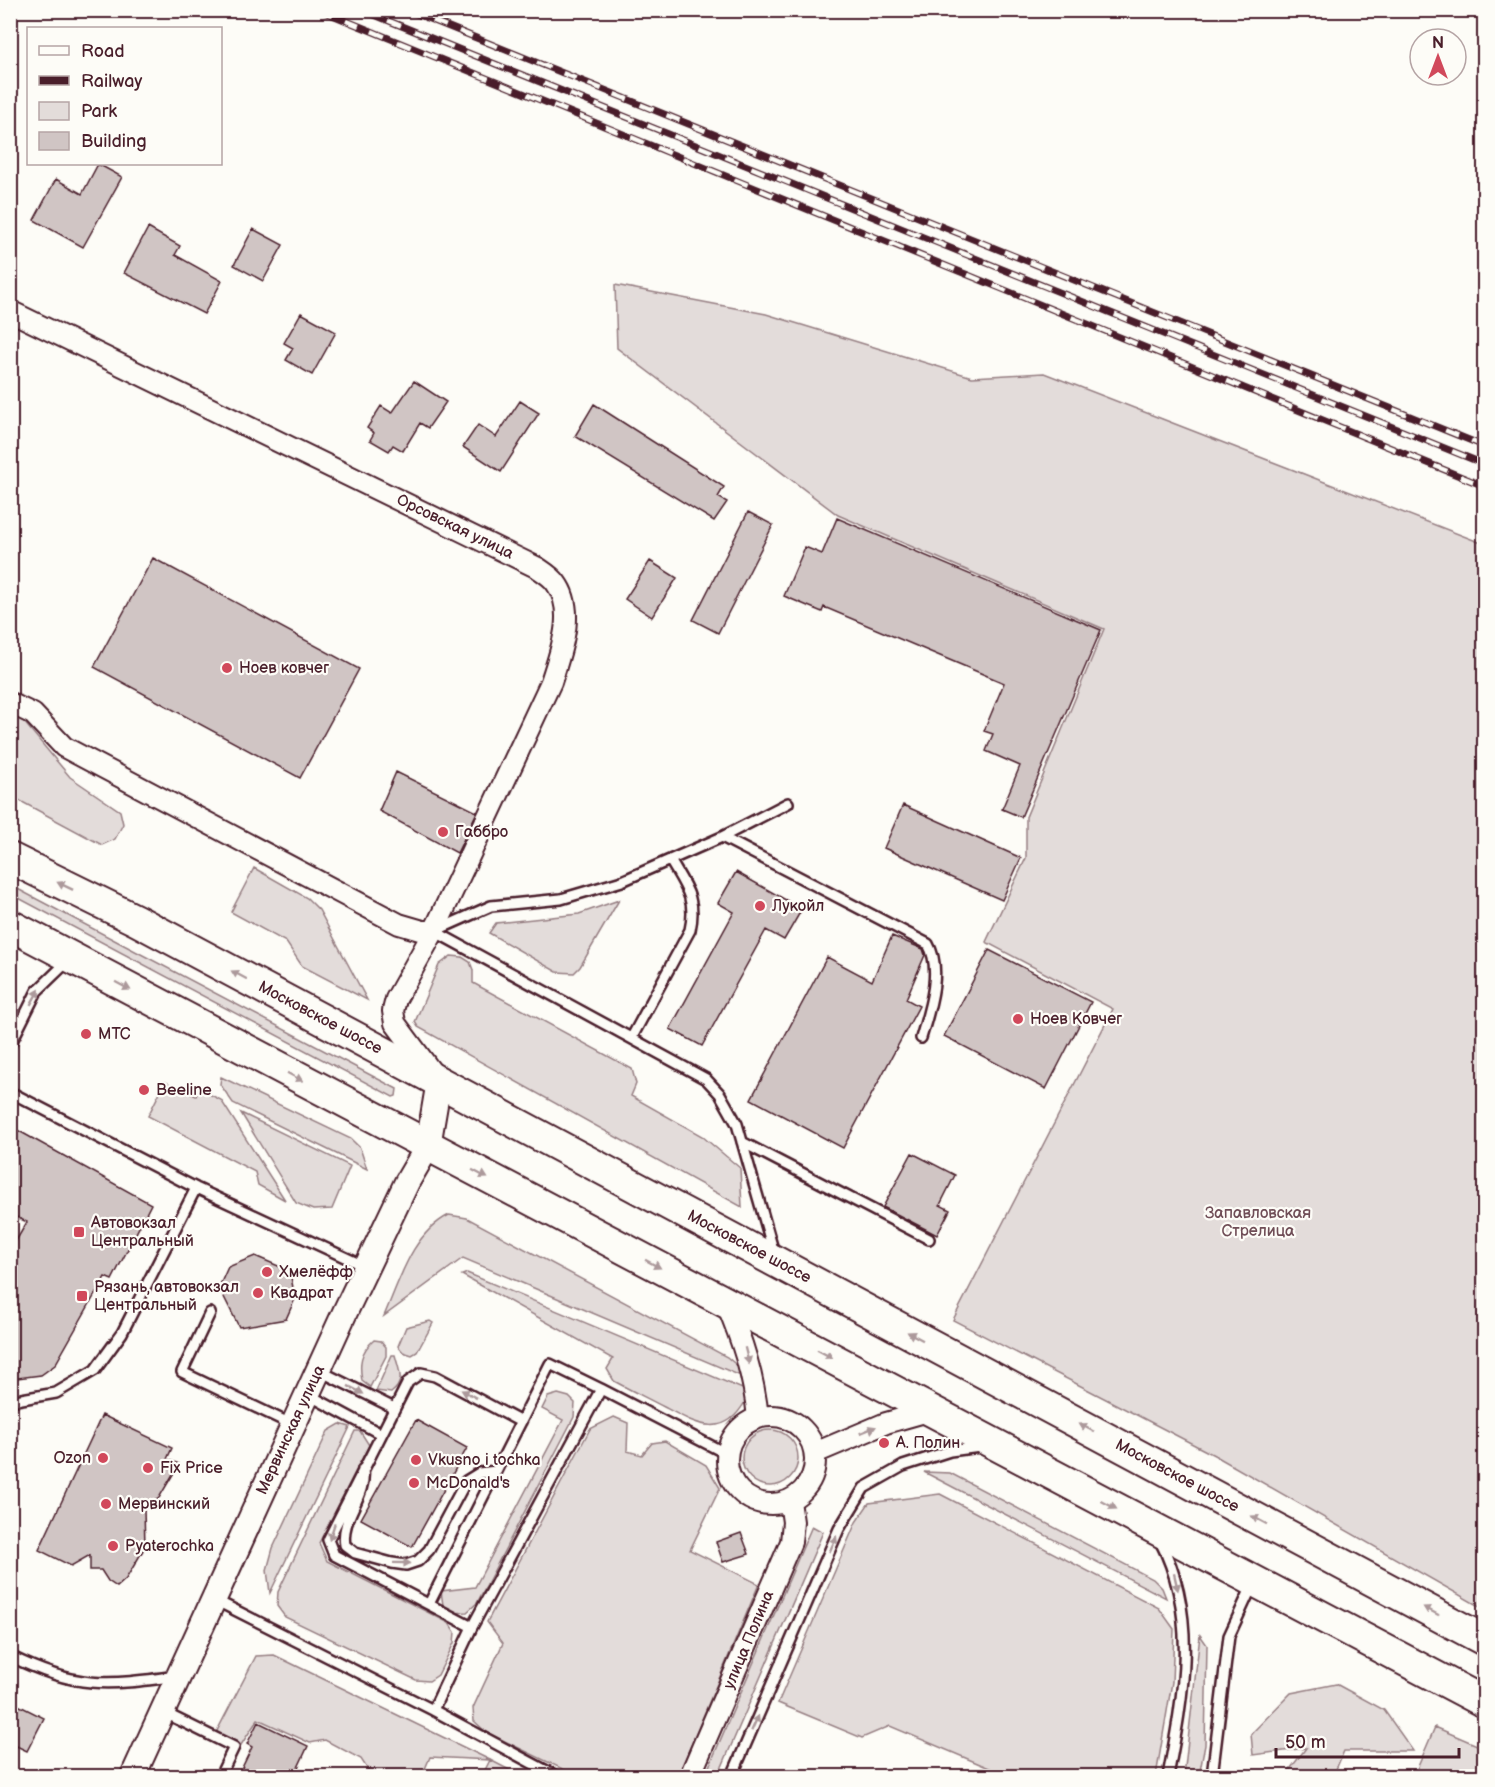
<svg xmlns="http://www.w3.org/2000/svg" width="1495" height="1787" viewBox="0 0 1495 1787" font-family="'Balsamiq Sans',sans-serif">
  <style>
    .green { fill: #e3dcda; stroke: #967e82; stroke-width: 1.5 }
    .building { fill: #d0c5c4; stroke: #4a1f2b; stroke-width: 1.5 }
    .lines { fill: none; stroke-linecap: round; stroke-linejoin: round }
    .service-casing { stroke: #4a1f2b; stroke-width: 14 }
    .minor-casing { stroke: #4a1f2b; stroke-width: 24 }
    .tertiary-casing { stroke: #4a1f2b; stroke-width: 28 }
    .primary-casing { stroke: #4a1f2b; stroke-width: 34 }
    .service { stroke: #fdfcf7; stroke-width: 9 }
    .minor { stroke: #fdfcf7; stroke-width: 20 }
    .tertiary { stroke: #fdfcf7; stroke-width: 24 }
    .primary { stroke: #fdfcf7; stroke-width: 30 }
    .rail-casing { stroke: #4a1f2b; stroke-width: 7 }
    .rail { stroke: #fdfcf7; stroke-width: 4.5; stroke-dasharray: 14; stroke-linecap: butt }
    .oneway { fill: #ac999b }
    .poi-dot { fill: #d1495b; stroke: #fdfcf7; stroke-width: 2 }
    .labels { text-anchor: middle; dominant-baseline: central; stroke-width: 4.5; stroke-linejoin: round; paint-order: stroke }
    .street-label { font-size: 16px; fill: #4a1f2b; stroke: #fdfcf7 }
    .poi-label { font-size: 16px; fill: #4a1f2b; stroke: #fdfcf7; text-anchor: start }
    .park-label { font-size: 16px; fill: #704e57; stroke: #fdfcf7 }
  </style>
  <rect width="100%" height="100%" fill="#fdfcf7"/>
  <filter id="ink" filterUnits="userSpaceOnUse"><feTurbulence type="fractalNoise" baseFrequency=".0167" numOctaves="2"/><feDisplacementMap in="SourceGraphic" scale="12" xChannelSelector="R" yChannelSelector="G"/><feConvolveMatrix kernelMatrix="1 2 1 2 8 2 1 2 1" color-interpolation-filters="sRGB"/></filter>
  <g filter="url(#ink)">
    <!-- green -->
    <path class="green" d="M615 285 766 314 972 377 1044 373 1484 544V1609L1214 1455 953 1320 1113 1009 986 942 1026 858V817L1104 629 838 515 617 348Z
      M10 711 19 716 70 777 120 811 123 824 115 839 102 845 11 796Z
      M254 868 307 898 319 910 367 1000 302 966 286 942 231 912Z
      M10 885 397 1089 396 1096 393 1097 11 894Z
      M619 900 580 967 574 973 557 972 489 933 496 923 579 914Z
      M451 956 462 957 470 962 473 970V983L632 1069 636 1084 631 1096 702 1136 740 1168 742 1207 418 1027 415 1022 439 965Z
      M221 1077 351 1139 360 1148 367 1169 233 1103 220 1084Z
      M165 1082 196 1096 199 1089 221 1100 285 1200 258 1185 255 1172 148 1116Z
      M241 1113 350 1166 332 1209 313 1210 296 1203Z
      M449 1215 467 1218 727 1357 740 1368 743 1377 463 1258 384 1316C400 1279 412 1234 449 1215Z
      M467 1273 745 1390 746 1400C724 1441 696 1424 664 1407 647 1398 630 1390 614 1381L607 1369 613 1359 462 1275Z
      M430 1321 433 1323 417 1352 412 1355 403 1352 398 1346 406 1327Z
      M374 1340 381 1341 386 1347V1356L370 1387 362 1381C359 1364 360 1352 374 1340Z
      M392 1355H395C399 1371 406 1382 391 1393L376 1391Z
      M558 1394 569 1397 575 1403 574 1417 477 1603 467 1612 453 1613 443 1605 441 1591 475 1587 563 1420 542 1409 548 1397Z
      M614 1417 628 1423 627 1451 642 1455 652 1443 665 1441 706 1465 720 1488 690 1550 759 1584 678 1776H577L486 1732 474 1721 473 1708 503 1643 487 1622 590 1429Z
      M340 1424 350 1427 270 1593 267 1570 273 1548 328 1431Z
      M742 1458a28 28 0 1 1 56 0a28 28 0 1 1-56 0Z
      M355 1431H360L369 1445 319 1543 327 1561 449 1623 455 1632 454 1643 438 1675 429 1681 416 1680 285 1617 277 1606 278 1592Z
      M924 1472 950 1473 1153 1579 1162 1588 1166 1598Z
      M940 1494 1159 1608 1174 1629 1172 1682 1156 1776H992L994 1770 890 1726 862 1738 778 1703 856 1522 869 1503Z
      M812 1526 823 1532 718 1776H705Z
      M1200 1635 1207 1645 1205 1745 1199 1776H1184Z
      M274 1655 490 1760 521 1776H482L490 1760 430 1757 422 1776H372L361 1759 325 1740 310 1743 258 1719 241 1745 216 1733 256 1656Z
      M1336 1684 1384 1710 1413 1751H1344L1333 1776H1285L1306 1748 1253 1755 1251 1734 1291 1693Z
      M1435 1727 1484 1748V1772L1479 1776H1414Z"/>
    <!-- building -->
    <path class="building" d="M98 164 122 177 83 247 34 220 56 179 82 194Z
      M148 228 180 246 175 255 222 281 204 314 124 273Z
      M253 229 283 245 263 281 234 265Z
      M301 313 336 332 312 375 286 360 293 348 284 343Z
      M414 381 446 402 428 428 420 423 403 451 393 445 389 451 370 440 374 433 367 428 381 406 392 413Z
      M520 401 539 413 501 472 463 447 478 425 496 437Z
      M594 404 724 487 718 497 727 502 714 521 575 436Z
      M748 512 773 525 718 633 693 620Z
      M837 518 1101 630 1021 817 1002 809 1020 766 986 751 993 734 984 731 1004 683 824 607 822 612 784 596 805 547 822 554Z
      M153 558 359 669 300 778 94 667Z
      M650 561 677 578 652 617 625 599Z
      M396 772 477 812 457 853 379 811Z
      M903 805 1021 858 1002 900 884 848Z
      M736 872 802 909 784 940 766 930 702 1046 670 1029 734 912 718 903Z
      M892 936 923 949 925 955 906 999 919 1006 843 1148 751 1099 827 957 872 981Z
      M989 950 1091 1002 1046 1089 944 1036Z
      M10 1126 151 1204 112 1280 105 1277 55 1365 41 1375 10 1379V1251L27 1222 10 1214Z
      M912 1153 955 1175 940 1205 950 1210 937 1235 883 1207Z
      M255 1256 290 1271 295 1299 286 1319 239 1327 219 1287 228 1267Z
      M102 1415 172 1448 167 1459 179 1464 159 1498 144 1509 145 1547 126 1579 117 1587 108 1581 101 1570H90V1555L71 1566 39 1550Z
      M416 1420 467 1448 412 1547 361 1519Z
      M741 1533 749 1554 723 1562 716 1542Z
      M10 1701 44 1718 27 1751 10 1743Z
      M258 1722 308 1746 294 1776H238L252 1747 247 1744Z"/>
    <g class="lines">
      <!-- service casing -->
      <g class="service-casing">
        <path id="service" d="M722 837 928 944C943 970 929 1011 921 1038
          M437 930 491 906 561 899 622 881 722 837 788 803
          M434 931 706 1079 720 1094 737 1124 774 1253
          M632 1037 690 930C697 899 685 886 670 860
          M10 1045 37 991 67 962
          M10 1092 196 1188 366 1267
          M742 1142 929 1239
          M210 1313 182 1372 293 1425
          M320 1371 394 1408
          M309 1395 381 1434
          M10 1401 56 1393 95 1370 122 1333 196 1188
          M363 1469C367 1497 340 1517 345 1545L355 1553 392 1563 406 1565 418 1561 429 1550 466 1481 479 1473 496 1471
          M1160 1541C1199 1616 1183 1697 1168 1776
          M215 1600 433 1710 556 1776
          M429 1604 550 1364 601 1389
          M472 1627 334 1555 328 1540 408 1382 421 1373 435 1376 521 1422
          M10 1656C76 1689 106 1686 177 1676
          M433 1710 472 1627 601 1389 727 1454
          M163 1712 234 1747 220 1776
          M732 1776 839 1529 864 1488 903 1466 950 1451 980 1447
          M1212 1776 1229 1636 1253 1584"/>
      </g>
      <!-- minor casing -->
      <g class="minor-casing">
        <path id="minor" d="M10 311 538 568C544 572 552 577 556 583 577 611 560 653 551 682L434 931 396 999 393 1011 395 1023 433 1074
          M10 703 33 714 64 747 399 924 423 931H434
          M726 1302C742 1340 754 1376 758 1418
          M727 1460a44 44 0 1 1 88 0a44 44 0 1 1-88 0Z
          M815 1453 886 1423 932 1410
          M690 1776 791 1542 793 1522 790 1501"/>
      </g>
      <!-- tertiary casing -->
      <g class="tertiary-casing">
        <path id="tertiary" d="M133 1776 345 1312 407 1182 428 1146 439 1081"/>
      </g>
      <!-- primary casing -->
      <g class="primary-casing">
        <path id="primary" d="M10 858 136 920 1484 1640
          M10 925 1484 1702"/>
      </g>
      <!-- service -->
      <use href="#service" class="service"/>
      <!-- minor -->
      <use href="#minor" class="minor"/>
      <!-- tertiary -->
      <use href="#tertiary" class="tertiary"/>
      <!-- primary -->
      <use href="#primary" class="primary"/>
      <!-- rail casing -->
      <g class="rail-casing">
        <path id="rail" d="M320 10 1484 486
          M362 10 1484 464
          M407 10 1484 446"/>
      </g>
      <!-- rail -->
      <use href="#rail" class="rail"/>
    </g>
    <!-- one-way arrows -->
    <defs><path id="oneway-solid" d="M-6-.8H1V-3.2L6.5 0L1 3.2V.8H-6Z" transform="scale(1.5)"/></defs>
    <g class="oneway">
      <use href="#oneway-solid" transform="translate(65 886) rotate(-154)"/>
      <use href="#oneway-solid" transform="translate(239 975) rotate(-152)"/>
      <use href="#oneway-solid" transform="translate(123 986) rotate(28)"/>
      <use href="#oneway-solid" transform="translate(35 997) rotate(-60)"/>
      <use href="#oneway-solid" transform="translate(295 1077) rotate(28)"/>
      <use href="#oneway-solid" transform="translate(480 1174) rotate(28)"/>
      <use href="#oneway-solid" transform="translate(653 1264) rotate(28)"/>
      <use href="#oneway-solid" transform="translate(915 1336) rotate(-152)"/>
      <use href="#oneway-solid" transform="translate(825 1354) rotate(28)"/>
      <use href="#oneway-solid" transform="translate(747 1356) rotate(76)"/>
      <use href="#oneway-solid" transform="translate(356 1390) rotate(27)"/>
      <use href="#oneway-solid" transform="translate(469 1394) rotate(-152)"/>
      <use href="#oneway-solid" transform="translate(1087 1428) rotate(-152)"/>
      <use href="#oneway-solid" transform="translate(868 1430) rotate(-22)"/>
      <use href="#oneway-solid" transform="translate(1109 1505) rotate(28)"/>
      <use href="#oneway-solid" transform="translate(1259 1520) rotate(-152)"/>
      <use href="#oneway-solid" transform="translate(332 1532) rotate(108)"/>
      <use href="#oneway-solid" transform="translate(833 1544) rotate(-66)"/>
      <use href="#oneway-solid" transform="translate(402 1563) rotate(1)"/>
      <use href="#oneway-solid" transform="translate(1176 1582) rotate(77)"/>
      <use href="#oneway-solid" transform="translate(1431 1611) rotate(-152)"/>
      <use href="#oneway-solid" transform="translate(755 1723) rotate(-66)"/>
    </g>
  </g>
  <!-- markers -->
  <g class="poi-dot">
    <circle cx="227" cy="668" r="6"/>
    <circle cx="443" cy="832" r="6"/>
    <circle cx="760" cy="906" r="6"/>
    <circle cx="1018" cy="1019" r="6"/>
    <circle cx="86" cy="1034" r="6"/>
    <circle cx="144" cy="1090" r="6"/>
    <rect x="73" y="1226" width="12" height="12" rx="3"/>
    <circle cx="267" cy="1272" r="6"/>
    <circle cx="258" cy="1293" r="6"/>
    <rect x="76" y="1290" width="12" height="12" rx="3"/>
    <circle cx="884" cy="1443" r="6"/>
    <circle cx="103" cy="1458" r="6"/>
    <circle cx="416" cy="1460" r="6"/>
    <circle cx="148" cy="1468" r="6"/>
    <circle cx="414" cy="1483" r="6"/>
    <circle cx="106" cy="1504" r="6"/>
    <circle cx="113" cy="1546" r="6"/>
  </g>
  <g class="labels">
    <!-- street labels -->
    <g class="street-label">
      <text transform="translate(455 527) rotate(26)">Орсовская улица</text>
      <text transform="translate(320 1018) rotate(28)">Московское шоссе</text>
      <text transform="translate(749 1247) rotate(28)">Московское шоссе</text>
      <text transform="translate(291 1430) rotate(-65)">Мервинская улица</text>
      <text transform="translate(1177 1476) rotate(28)">Московское шоссе</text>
      <text transform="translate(749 1640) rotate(-67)">улица Полина</text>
    </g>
    <!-- poi labels -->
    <g class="poi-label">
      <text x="239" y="668">Ноев ковчег</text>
      <text x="455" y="832">Габбро</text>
      <text x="772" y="906">Лукойл</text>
      <text x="1030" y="1019">Ноев Ковчег</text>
      <text x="98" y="1034">МТС</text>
      <text x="156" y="1090">Beeline</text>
      <text x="91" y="1223">Автовокзал<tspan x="91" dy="18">Центральный</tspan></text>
      <text x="279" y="1272">Хмелёфф</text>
      <text x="94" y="1287">Рязань, автовокзал<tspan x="94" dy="18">Центральный</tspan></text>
      <text x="270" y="1293">Квадрат</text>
      <text x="896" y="1443">А. Полин</text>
      <text x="91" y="1458" text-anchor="end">Ozon</text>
      <text x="428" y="1460">Vkusno i tochka</text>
      <text x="160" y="1468">Fix Price</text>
      <text x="426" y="1483">McDonald's</text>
      <text x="118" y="1504">Мервинский</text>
      <text x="125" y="1546">Pyaterochka</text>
    </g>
    <!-- park labels -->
    <g class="park-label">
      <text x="1258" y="1213">Запавловская<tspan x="1258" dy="18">Стрелица</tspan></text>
    </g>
  </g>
  <!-- margin -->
  <rect width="1495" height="1787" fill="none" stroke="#fdfcf7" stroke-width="36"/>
  <rect x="18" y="18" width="1459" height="1751" fill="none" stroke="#4a1f2b" stroke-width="2" filter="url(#ink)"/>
  <!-- legend -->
  <rect x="27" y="27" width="195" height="138" fill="#fdfcf7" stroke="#b5a4a5" stroke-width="1.5"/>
  <rect x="39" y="46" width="30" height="9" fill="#fdfcf7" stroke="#b5a4a5" stroke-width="1.5"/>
  <text x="81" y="57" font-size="18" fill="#4a1f2b">Road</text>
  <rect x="39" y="76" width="30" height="9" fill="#4a1f2b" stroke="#b5a4a5" stroke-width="1.5"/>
  <text x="81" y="87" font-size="18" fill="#4a1f2b">Railway</text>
  <rect x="39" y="102" width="30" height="18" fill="#e3dcda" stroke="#b5a4a5" stroke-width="1.5"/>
  <text x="81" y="117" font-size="18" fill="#4a1f2b">Park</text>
  <rect x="39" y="132" width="30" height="18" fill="#d0c5c4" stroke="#b5a4a5" stroke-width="1.5"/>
  <text x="81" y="147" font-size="18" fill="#4a1f2b">Building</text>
  <!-- north arrow -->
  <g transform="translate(1438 57)"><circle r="28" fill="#fdfcf7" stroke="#b5a4a5" stroke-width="1.5"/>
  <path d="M0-4.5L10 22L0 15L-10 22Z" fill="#d1495b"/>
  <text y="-9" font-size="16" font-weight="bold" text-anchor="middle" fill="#4a1f2b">N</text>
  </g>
  <!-- scale -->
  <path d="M1276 1748v9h183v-9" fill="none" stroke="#4a1f2b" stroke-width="3"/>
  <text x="1285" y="1748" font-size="18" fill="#4a1f2b" stroke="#fdfcf7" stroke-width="4.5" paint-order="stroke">50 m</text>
</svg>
